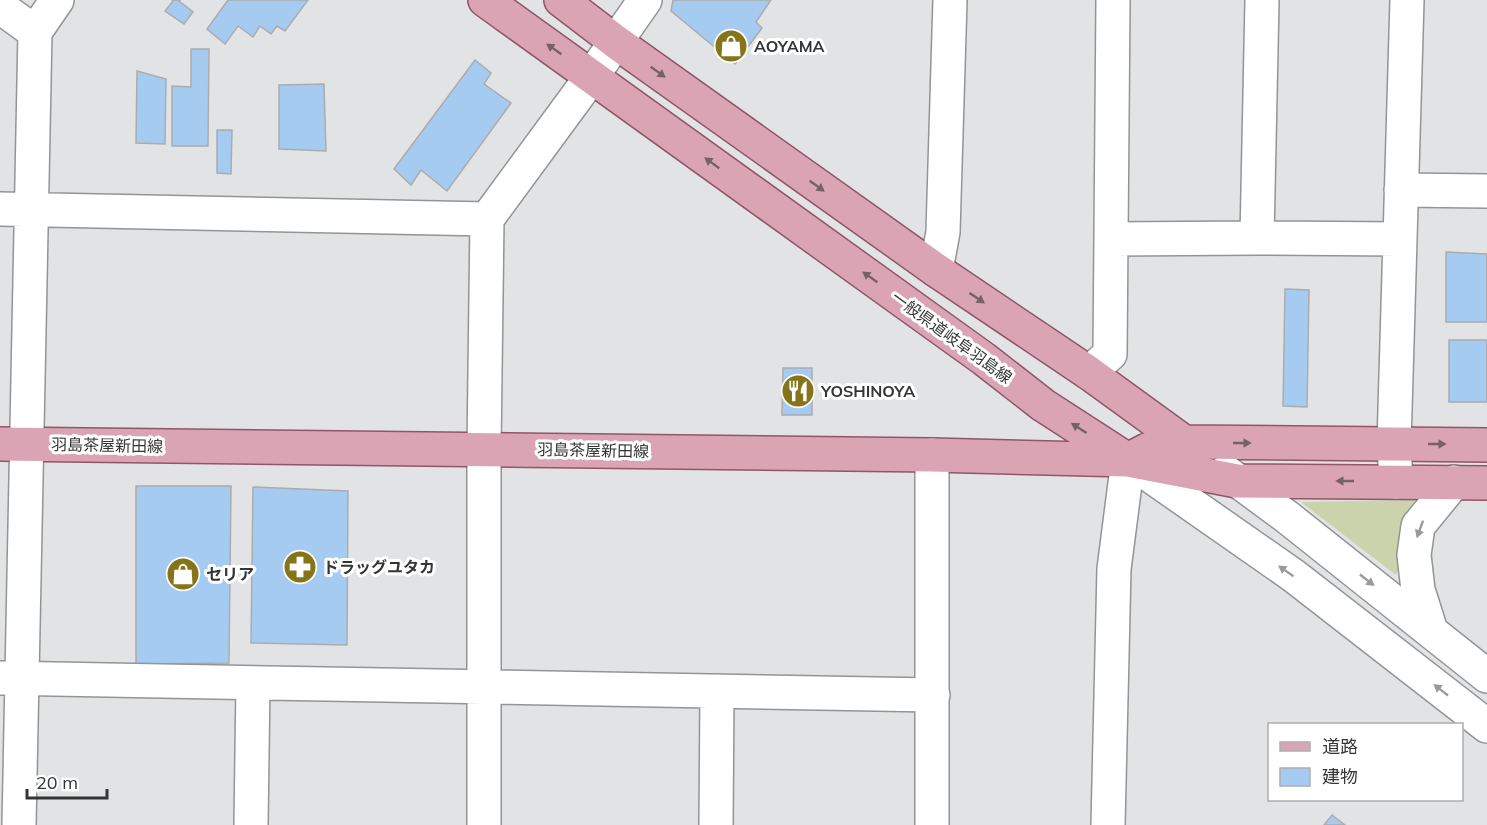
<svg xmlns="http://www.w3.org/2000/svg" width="1487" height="825" viewBox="0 0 1487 825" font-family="Mulish,'Noto Sans JP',sans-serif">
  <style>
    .green { fill: #cad3ac }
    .building { fill: #a6cbf0; stroke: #abacae; stroke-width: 1.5 }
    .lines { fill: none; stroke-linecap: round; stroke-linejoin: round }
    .minor-casing { stroke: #939496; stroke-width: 36 }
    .major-casing { stroke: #905668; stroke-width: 36 }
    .minor { stroke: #fff; stroke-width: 33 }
    .major { stroke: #daa4b5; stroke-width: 33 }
    .oneway { fill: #766168 }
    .oneway2 { fill: #9a9a9a }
    .labels { text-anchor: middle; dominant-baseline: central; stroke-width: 6; stroke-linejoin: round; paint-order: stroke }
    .poi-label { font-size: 16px; font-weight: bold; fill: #343535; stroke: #fff; text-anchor: start }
    .street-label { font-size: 16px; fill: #343535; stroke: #fff }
  </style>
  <rect width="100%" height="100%" fill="#e1e3e4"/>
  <!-- green -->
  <path class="green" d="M1415 500 1405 518 1400 567 1396 575 1301 502Z"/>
  <!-- building -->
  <path class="building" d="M172 0H180L179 1 193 12 184 24 165 11 173 1Z
    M228 0H308L285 31 277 26 271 34 260 26 253 37 238 26 225 44 207 29Z
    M673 0H771L756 22 762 28 735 64 671 11Z
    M191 49H209L208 146H172V86L191 87Z
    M475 60 491 73 484 84 511 103 447 191 421 170 411 185 394 169Z
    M137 71 166 79 165 144 136 143Z
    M324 84 326 151 279 149V85Z
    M217 130H232L231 174 217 173Z
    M1446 252 1487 254V322H1446Z
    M1285 289 1309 290 1307 407 1283 406Z
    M1449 340H1487V402H1449Z
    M783 368H812V415H782Z
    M136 486H231L229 663 136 664Z
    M253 487 348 491 347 645 251 643Z
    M1332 815 1345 825H1324Z"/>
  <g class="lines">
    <!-- minor casing -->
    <g class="minor-casing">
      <path id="minor" d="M0 7 35 32
        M1401 190 1487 191
        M0 209 487 219
        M1257 238 1262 0
        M1111 239 1257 238 1400 239
        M936 270 943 232 950 0
        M1089 373 1110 354 1113 0
        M932 455V825
        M1226 472 1287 517 1487 676
        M1396 482 1394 444 1407 0
        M1431 631 1418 590 1414 555 1418 526 1454 482
        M0 678 933 695
        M19 825 35 32 57 0
        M251 825 253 683
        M484 825V449L487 219 592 76 645 0
        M716 825 717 691
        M1108 825 1114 569 1128 460 1294 576 1487 726"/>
    </g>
    <!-- major casing -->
    <g class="major-casing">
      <path id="major" d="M485 0 984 359 1043 405 1128 460 1237 481 1487 483
        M561 0 616 42 936 270 1089 373 1184 442
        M0 444 932 455 1128 460 1147 450 1184 442 1487 445"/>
    </g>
    <!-- minor -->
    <use href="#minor" class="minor"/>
    <!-- major -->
    <use href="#major" class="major"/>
  </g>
  <!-- one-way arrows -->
  <defs><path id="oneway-solid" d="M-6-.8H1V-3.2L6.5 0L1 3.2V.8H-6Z" transform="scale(1.5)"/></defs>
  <g class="oneway">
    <use href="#oneway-solid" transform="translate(554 49) rotate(-145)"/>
    <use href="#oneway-solid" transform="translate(658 72) rotate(36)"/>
    <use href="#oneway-solid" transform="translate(712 163) rotate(-144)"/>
    <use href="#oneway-solid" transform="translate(817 186) rotate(36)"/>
    <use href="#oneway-solid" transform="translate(870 277) rotate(-145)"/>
    <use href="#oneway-solid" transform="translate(977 298) rotate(34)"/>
    <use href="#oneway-solid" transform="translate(1079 428) rotate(-147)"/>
    <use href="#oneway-solid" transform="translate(1242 443)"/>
    <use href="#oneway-solid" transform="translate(1437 444)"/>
    <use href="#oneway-solid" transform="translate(1345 481) rotate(-180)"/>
  </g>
  <g class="oneway2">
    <use href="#oneway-solid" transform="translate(1420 529) rotate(110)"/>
    <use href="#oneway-solid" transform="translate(1286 571) rotate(-145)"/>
    <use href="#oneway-solid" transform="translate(1367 580) rotate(38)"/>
    <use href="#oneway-solid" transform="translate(1441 690) rotate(-142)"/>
  </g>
  <!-- icons -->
  <defs>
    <g id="shop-disc" transform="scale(1.725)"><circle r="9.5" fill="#867518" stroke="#fff"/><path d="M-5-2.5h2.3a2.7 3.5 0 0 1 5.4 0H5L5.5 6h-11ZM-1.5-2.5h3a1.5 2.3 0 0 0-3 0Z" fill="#fff"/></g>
    <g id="restaurant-disc" transform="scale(1.725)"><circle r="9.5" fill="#867518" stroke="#fff"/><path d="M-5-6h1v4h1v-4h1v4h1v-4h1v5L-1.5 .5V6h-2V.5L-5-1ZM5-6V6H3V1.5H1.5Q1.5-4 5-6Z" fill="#fff"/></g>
    <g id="pharmacy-disc" transform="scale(1.725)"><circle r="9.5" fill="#867518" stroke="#fff"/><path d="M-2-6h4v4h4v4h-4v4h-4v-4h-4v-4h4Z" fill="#fff"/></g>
  </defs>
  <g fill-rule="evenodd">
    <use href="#shop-disc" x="731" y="46"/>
    <use href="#restaurant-disc" x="798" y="391"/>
    <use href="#pharmacy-disc" x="300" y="567"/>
    <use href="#shop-disc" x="183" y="574"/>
  </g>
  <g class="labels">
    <!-- poi labels -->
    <g class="poi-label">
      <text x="754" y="46">AOYAMA</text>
      <text x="821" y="391">YOSHINOYA</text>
      <text x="323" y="567">ドラッグユタカ</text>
      <text x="206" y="574">セリア</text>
    </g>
    <!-- street labels -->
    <g class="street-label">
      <text transform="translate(952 337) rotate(36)">一般県道岐阜羽島線</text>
      <text transform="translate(107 445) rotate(1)">羽島茶屋新田線</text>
      <text transform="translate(593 450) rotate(1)">羽島茶屋新田線</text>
    </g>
  </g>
  <!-- legend -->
  <rect x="1268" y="723" width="195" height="78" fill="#ffffff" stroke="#aeaeae" stroke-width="1.5"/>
  <rect x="1280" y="742" width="30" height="9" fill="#daa4b5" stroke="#aeaeae" stroke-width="1.5"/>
  <text x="1322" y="753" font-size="18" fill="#343535">道路</text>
  <rect x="1280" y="768" width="30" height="18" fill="#a6cbf0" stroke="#aeaeae" stroke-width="1.5"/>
  <text x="1322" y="783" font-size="18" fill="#343535">建物</text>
  <!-- scale -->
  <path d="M27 789v9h80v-9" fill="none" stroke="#343535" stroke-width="3"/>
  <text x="36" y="789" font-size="18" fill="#343535" stroke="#ffffff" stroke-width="4.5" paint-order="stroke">20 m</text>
</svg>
